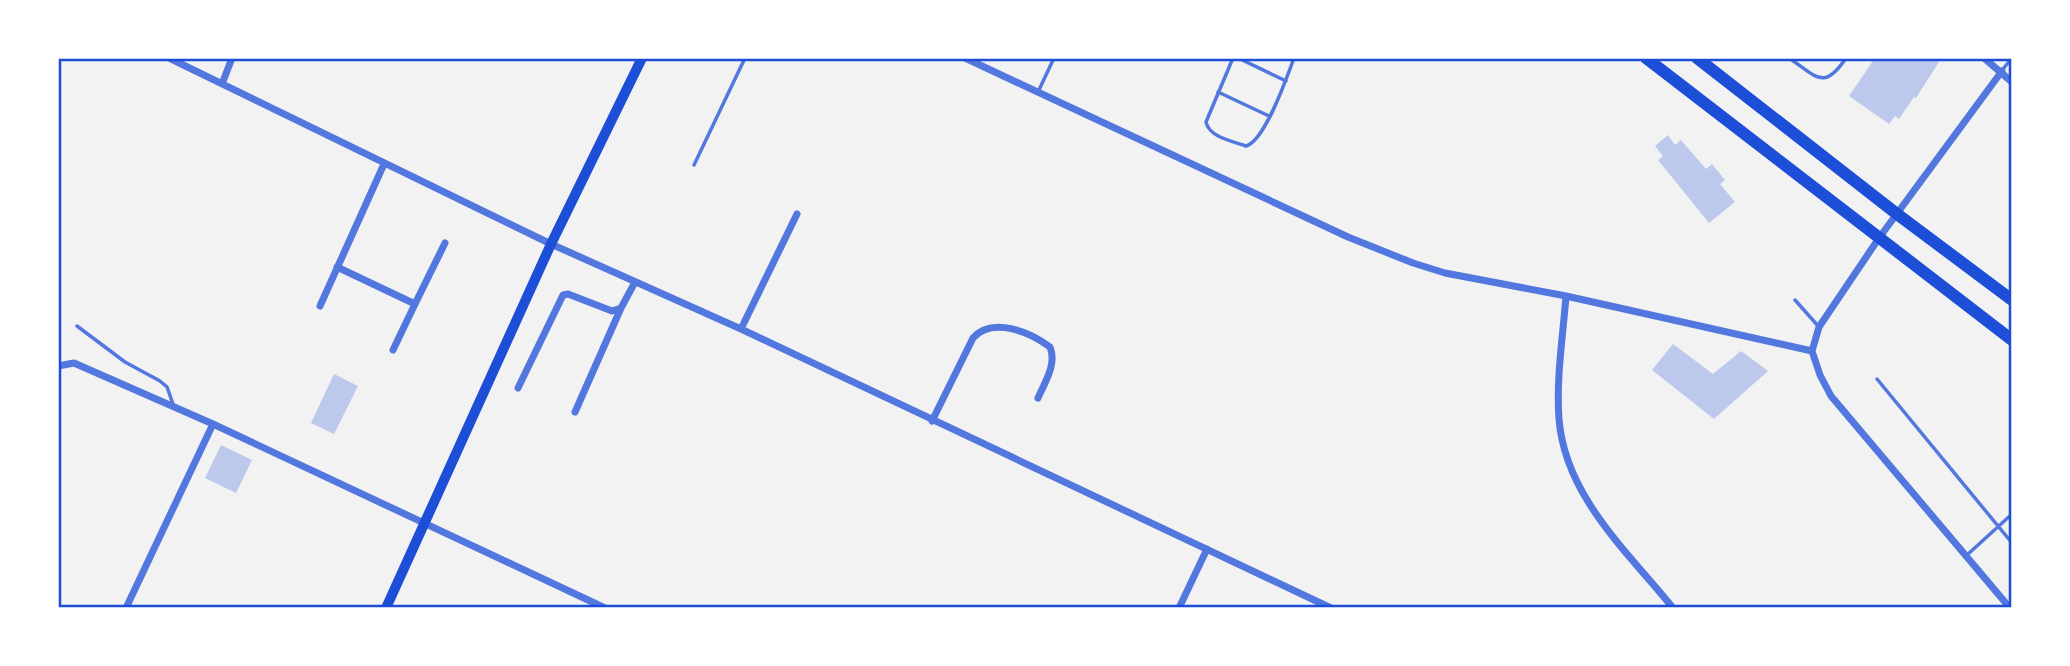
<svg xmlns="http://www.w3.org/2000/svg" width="2070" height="666" viewBox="0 0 2070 666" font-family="'DejaVu Sans',sans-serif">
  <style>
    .building { fill: #bdc9ec }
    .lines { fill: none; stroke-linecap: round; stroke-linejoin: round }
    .service { stroke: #5277de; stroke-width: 3.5 }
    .minor { stroke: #5277de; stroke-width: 7 }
    .secondary { stroke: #1d4ed8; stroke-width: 10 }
    .primary { stroke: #1d4ed8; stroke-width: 12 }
    .neatline { fill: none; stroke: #1d4ed8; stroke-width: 2.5 }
  </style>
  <rect width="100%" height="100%" fill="#f2f2f2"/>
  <!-- building -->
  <path class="building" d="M1875 58H1932L1939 62 1916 98 1914 97 1899 119 1895 116 1889 124 1849 96Z
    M1668 135 1675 145 1681 140 1706 169 1712 164 1725 180 1720 184 1735 202 1709 223 1658 160 1663 156 1655 146Z
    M1673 344 1713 374 1741 351 1768 371 1714 419 1652 370Z
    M334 374 358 386 334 434 311 423Z
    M221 445 252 460 236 493 205 478Z"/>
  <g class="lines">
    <!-- service -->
    <path class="service" d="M1233 58 1206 122C1209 137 1232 141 1246 146 1265 141 1287 77 1294 58
      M1238 58 1286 81
      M1789 58C1817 77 1824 91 1846 58
      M2003 69 2012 58
      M1038 92 1054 58
      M1218 92 1269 116
      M694 165 745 58
      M1795 300 1819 327
      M77 326 125 362 160 381 167 387 173 404
      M1877 379 2012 543
      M1967 555 2012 514"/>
    <!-- minor -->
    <path class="minor" d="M169 58 551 244 741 329 1331 608
      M965 58 1348 237 1413 263 1445 273 1566 296 1812 351
      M1984 58 2012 82
      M2002 71 1879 238 1819 327 1812 351 1820 375 1831 396 2010 608
      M222 84 232 58
      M337 267 415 304 393 350
      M1566 296C1563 336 1556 378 1559 419 1565 496 1627 551 1673 608
      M415 304 445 243
      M320 306 384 164
      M741 329 797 214
      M58 366 74 363 213 424 605 608
      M518 388 563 295 568 294 612 311 621 308 635 282
      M575 412 621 308
      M932 421 973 338C992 316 1030 332 1050 347 1057 364 1045 382 1038 398
      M126 608 213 424
      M1179 608 1207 549"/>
    <!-- secondary -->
    <path class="secondary" d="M386 608 551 244 642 58"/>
    <!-- primary -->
    <path class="primary" d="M1646 58 2012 340
      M1697 58 1897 214 2012 300"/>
  </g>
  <!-- border -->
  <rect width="2070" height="666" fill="none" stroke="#ffffff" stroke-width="119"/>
  <rect x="60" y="60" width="1950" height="546" class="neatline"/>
</svg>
